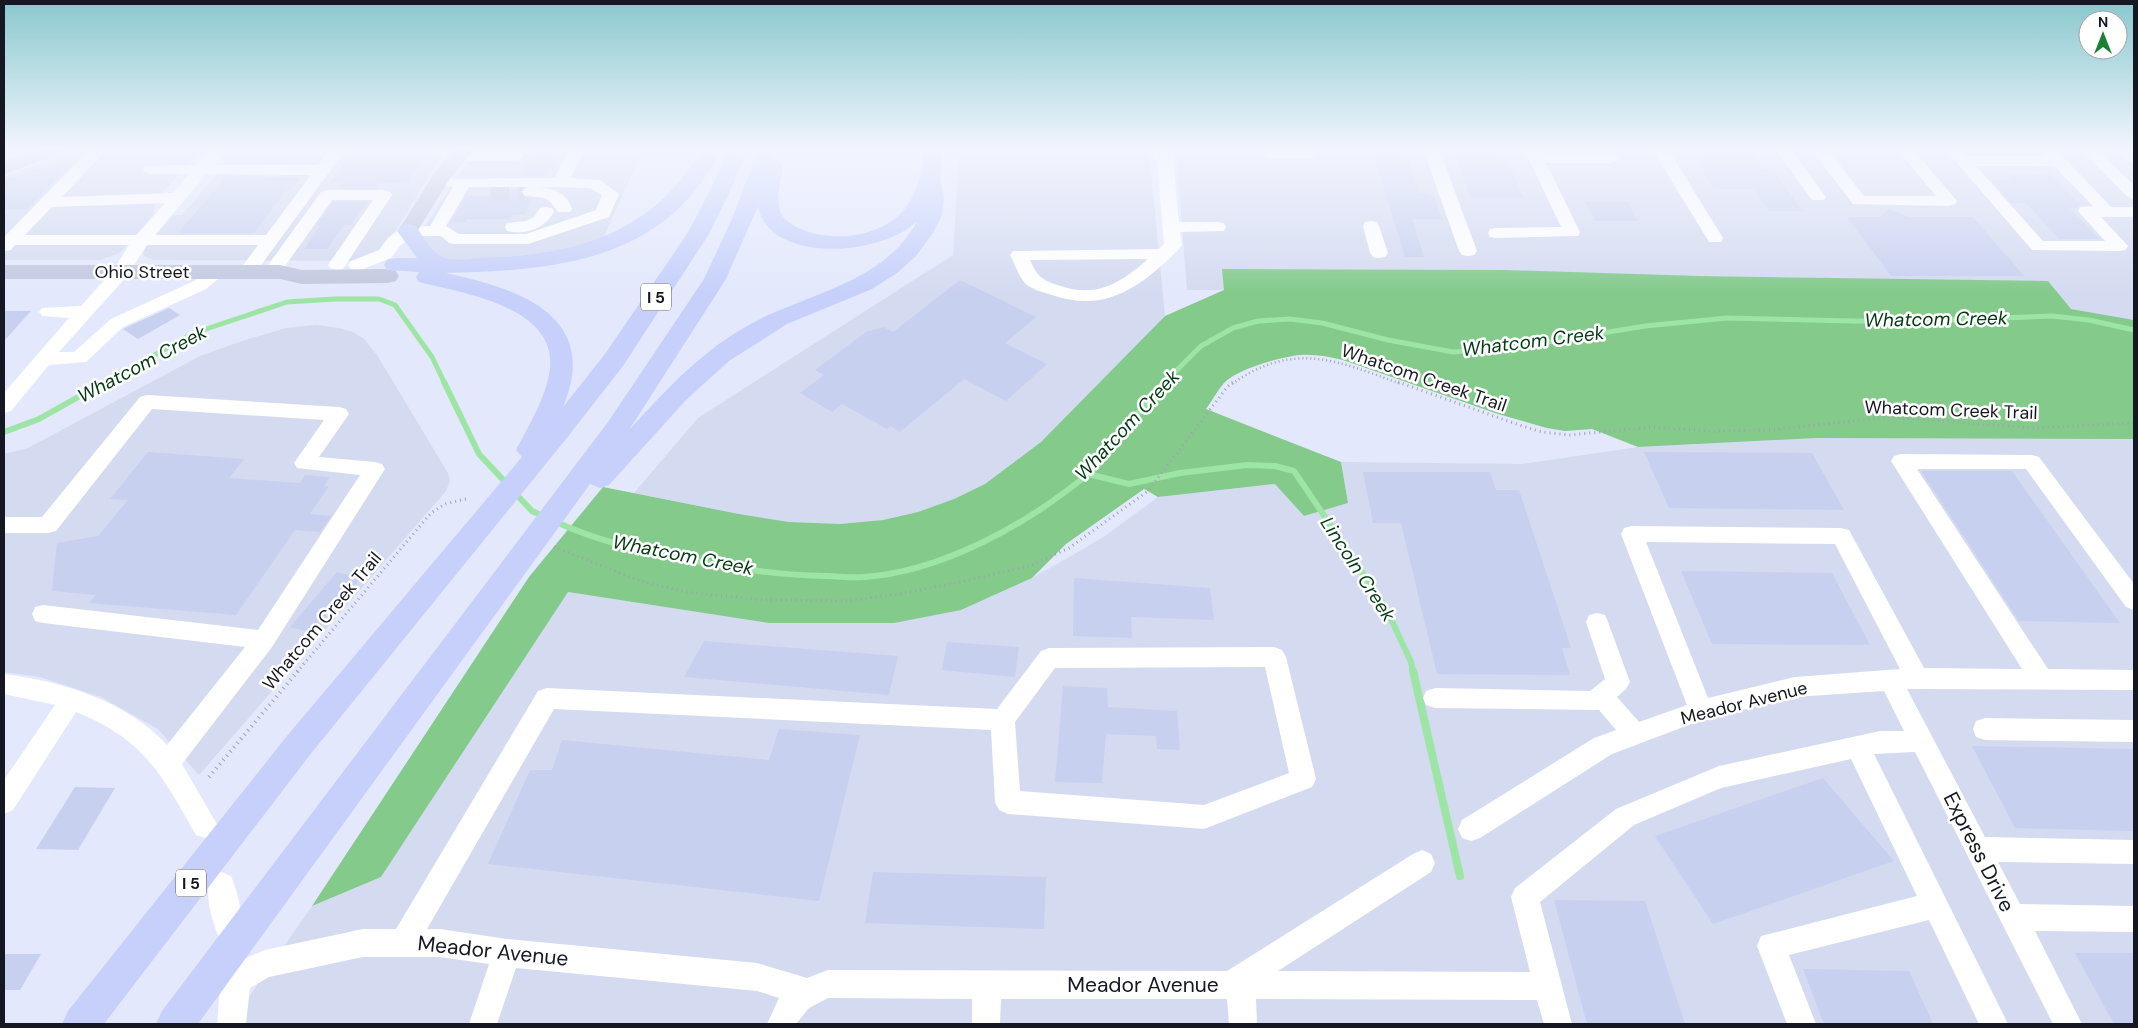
<svg xmlns="http://www.w3.org/2000/svg" width="2138" height="1028" viewBox="0 0 2138 1028" font-family="'DM Sans',sans-serif">
  <style>
    .built { fill: #d4daf0 }
    .forest { fill: #83ca8b }
    .lines { fill: none; stroke-linecap: round; stroke-linejoin: round }
    .stream-far2 { stroke: #9ce5a4; stroke-width: 5 }
    .stream-far1 { stroke: #9ce5a4; stroke-width: 6 }
    .stream { stroke: #9ce5a4; stroke-width: 8 }
    .building { fill: #c8d0ef }
    .minor-tunnel { stroke: #c4c9db; stroke-width: 18; stroke-dasharray: 18 9; stroke-linecap: butt }
    .path-far2 { stroke: #9fa3b4; stroke-width: 2.5; stroke-dasharray: 1 3; stroke-linecap: butt }
    .path-far1 { stroke: #9fa3b4; stroke-width: 3; stroke-dasharray: 1 4; stroke-linecap: butt }
    .path { stroke: #9fa3b4; stroke-width: 4; stroke-dasharray: 1 4.5; stroke-linecap: butt }
    .minor { fill: #fff; fill-rule: evenodd }
    .major { fill: #c2c8df; fill-rule: evenodd }
    .highway { fill: #c6d0fa; fill-rule: evenodd }
    .labels { text-anchor: middle; dominant-baseline: central; stroke-width: 5; stroke-linejoin: round; paint-order: stroke }
    .shield { fill: #fff; stroke: #5b5d64; stroke-width: 1 }
    .shield-label { font-size: 16px; font-weight: bold; fill: #151722 }
    .street-label { font-size: 18px; fill: #151722; stroke: #fff }
    .water-label { font-size: 19px; font-style: italic; fill: #043a12; stroke: #fff }
    .near-street-label { font-size: 21px; fill: #151722; stroke: #fff }
  </style>
  <rect width="100%" height="100%" fill="#e3e8fc"/>
  <!-- built -->
  <path class="built" d="M79 149H201L156 200 153 215 120 253 100 260H4V176Z
    M237 149H446L385 248 358 261 154 260 144 256 143 252 146 247 173 215H182Z
    M476 149H643L603 239 559 252 455 261 439 259 420 235 427 223Z
    M959 149H1149L1165 316 1041 442 985 484 954 499 918 512 883 520 840 524 789 522 739 514 634 493 698 418 953 255Z
    M1176 149H2134V320L2071 309 1815 278 1699 276 1226 310 1224 290H1187Z
    M316 325 339 328 353 332 364 339 377 355 448 473 450 481 446 491 199 775 158 729 101 697 40 677 4 672V454L28 448 200 356 242 341 286 328Z
    M1817 438 2134 439V1024H246V1001L312 906 381 877 568 592 769 623 961 610 1032 578 1071 556 1105 536 1158 497 1276 484 1304 516 1348 503 1341 462 1523 464 1638 447Z"/>
  <!-- forest -->
  <path class="forest" d="M1222 269 1505 270 1699 276 2048 281 2071 309 2134 320V439L1817 438 1638 447 1592 429 1565 431 1547 428 1498 414 1343 360C1329 357 1315 354 1300 355 1280 357 1237 369 1224 383 1217 391 1212 401 1206 409L1341 462 1348 503 1304 516 1275 484 1158 497 1144 489 1066 544 1032 578 961 610 894 623H769L568 592 381 877 312 906 529 577 603 487 739 514 789 522 840 524 883 520 918 512 954 499 985 484 1041 442 1165 316 1224 290Z"/>
  <g class="lines">
    <!-- stream-far2 -->
    <path class="stream-far2" d="M103 384 194 333 287 302 335 299H379L395 305 432 357 445 384
      M1163 384 1201 346 1233 328 1258 321 1290 319 1322 323 1388 340 1453 352 1512 348 1645 326 1727 318 1895 322 2052 316 2089 320 2134 330"/>
    <!-- stream-far1 -->
    <path class="stream-far1" d="M444 382 479 454 508 485
      M4 432 39 419 105 382
      M1088 474 1129 484 1180 473 1247 465 1275 466 1294 471 1385 606 1411 662 1413 672
      M515 493 532 511 545 517
      M554 521C599 542 643 551 691 560 736 569 780 575 826 576 838 576 851 578 863 577 942 572 1027 524 1087 475 1098 466 1107 452 1116 441 1132 421 1147 401 1164 382"/>
    <!-- stream -->
    <path class="stream" d="M1413 671 1460 876"/>
  </g>
  <!-- building -->
  <path class="building" d="M1372 149H1404L1419 192 1434 196 1442 219H1412L1424 257H1405Z
    M1452 149H1502L1524 198H1471Z
    M1695 149H1750L1764 170H1774L1802 211H1769L1754 189H1714L1699 164H1705Z
    M532 152H562L554 167H549L544 176H520Z
    M266 154H296L294 157H297L293 163H259Z
    M81 155 28 209H4V180Z
    M345 162H421L407 183H379L376 188H339L343 183H330Z
    M2006 174H2050L2080 205 2077 208H2070L2100 239H2059L2026 203H2011L1991 180H2011Z
    M227 176 301 177 291 190H286L254 233H178Z
    M513 189H522L520 193 522 196 532 199 524 215H512L510 219H467L466 222H451L466 196H489L491 192H511Z
    M333 202H367L351 225H344L327 249H304L321 225H317Z
    M1585 202H1628L1638 221H1595Z
    M1889 209 1909 217H1973L2024 276H1891L1847 217H1880Z
    M960 280 1036 317 1005 343 1047 364 1006 401 964 379 900 432 891 426 887 429 842 404 832 412 800 393 824 375 815 370 866 332 884 327 893 332Z
    M169 308 180 315 138 339 123 329Z
    M4 311H31L4 341Z
    M148 452 244 459 229 478 300 483 305 475 330 477 324 486H329L310 514 331 516 320 532 295 530 236 615 89 603 96 595 52 591 57 543 98 536 128 500 110 499Z
    M1644 452 1812 453 1844 510 1669 508Z
    M1921 471H2012L2120 623 2019 621Z
    M1363 472H1490L1496 490H1519L1571 648H1562L1570 675 1437 674 1401 523H1373Z
    M1681 571 1832 573 1870 645 1712 644Z
    M337 572 361 578 314 633 290 627Z
    M1074 578 1210 588 1214 620 1131 617 1132 638 1073 636Z
    M704 641 898 656 889 695 684 677Z
    M947 642 1019 647 1015 677 942 670Z
    M1063 686 1107 688 1108 707 1177 711 1180 750 1157 749 1156 736 1106 734 1102 783 1055 782Z
    M779 729 860 735 819 901 488 864 530 770H552L562 740 769 760Z
    M1972 746 2134 749V831L2015 828Z
    M1823 778 1894 861 1713 924 1655 836Z
    M75 787 115 788 78 850 36 849Z
    M873 872 1046 877 1044 929 865 923Z
    M1554 900 1645 901 1685 1024H1587Z
    M2075 953H2134V1024H2114Z
    M4 954H41L20 990H4Z
    M1803 969 1909 971 1933 1024H1824Z"/>
  <g class="lines">
    <!-- minor-tunnel -->
    <path class="minor-tunnel" d="M491 192H525"/>
    <!-- path-far2 -->
    <path class="path-far2" d="M1232 384C1294 340 1338 361 1401 384"/>
    <!-- path-far1 -->
    <path class="path-far1" d="M1398 382 1519 425 1542 432 1570 435 1652 427 1713 431 1771 430 1890 417 2034 428 2134 423
      M554 547 640 581 686 592 763 600 843 601 899 594 952 584 1032 565 1069 548 1148 491 1228 386 1233 382
      M297 672 431 513 445 504 466 499"/>
    <!-- path -->
    <path class="path" d="M209 777 298 671"/>
    <!-- minor -->
    <path class="minor" d="M90 149H107L62 197 173 193 189 174H151L145 172 143 169 145 166 197 165 211 149H227L214 165H318L330 149H469L471 151H515L521 153 523 156 521 159 515 161H459L453 159 451 156H341L253 276 247 277 241 276 238 272 258 245H147L127 276 59 352H74L111 319 194 281 211 268 217 267 223 268 226 272 206 289 123 327 86 362 49 365 11 411 4 413V393L69 318 42 316 39 312 42 308 81 306 114 269 129 245H15L11 250 4 251V237ZM206 174 311 175 266 235H155ZM165 203 137 235H25L52 207Z
      M569 149H585L571 178 600 180 619 194 609 217 528 244H455L449 243 441 236H412L400 246 391 258 363 269 357 270 351 269 348 265 351 261 379 250 388 238 402 227 430 226 453 187 433 185 431 182 433 179 555 178ZM469 187H529L524 189 522 192 524 195C547 201 543 191 558 212H570L572 209C567 193 555 189 539 187L590 188 602 195 596 210 526 234H459L446 226Z
      M1156 149H1172L1179 222H1218L1224 223 1226 227 1224 231 1180 232 1182 245C1176 253 1168 260 1160 267 1127 296 1095 310 1052 295 1043 292 1031 290 1024 282 1018 275 1015 264 1010 255L1013 251 1159 249 1164 244ZM1148 259C1121 283 1096 298 1061 286 1042 280 1038 278 1030 260Z
      M1267 149H1315L1320 153 1318 156 1312 158H1270L1264 156 1262 153Z
      M1423 149H1439L1477 251 1474 255 1468 256 1462 255 1459 251Z
      M1524 149H1540L1542 153H1611L1617 155 1619 158 1617 161 1611 163H1546L1580 232 1578 236 1496 238 1490 237 1488 233 1490 229 1496 228 1561 227Z
      M1652 149H1668L1723 238 1721 242H1709Z
      M1775 149H1791L1826 197 1824 200H1812Z
      M1811 149H1827L1864 196H1936L1897 149H1913L1957 201 1955 204 1949 206 1853 204Z
      M1945 149H1961L1967 156H2045L2039 149H2056L2111 207H2134V217H2101L2128 246 2125 250 2119 251 2032 250ZM1976 166H2054L2093 206 2080 207 2078 211 2105 241H2043Z
      M2080 149H2097L2134 185V199L2128 197Z
      M2116 149H2133L2134 163 2128 161Z
      M327 190H384L390 192 392 195 343 269 337 270 331 269 328 265 373 200H332L278 276 272 277 266 276 263 272 266 268 321 192Z
      M546 207 552 208 554 212C544 229 526 235 507 231L505 227 507 223 526 221 534 217 540 208Z
      M1371 221 1377 222 1379 226 1388 253 1385 257 1379 258 1373 257 1370 253 1363 226 1365 222Z
      M147 395 339 407 346 409 349 414 319 457 375 462 382 464 385 469 272 647 182 764 218 826 214 835 205 838 196 835C162 775 144 739 76 712L13 810 4 814V780L55 705 4 694V674C61 681 127 701 167 745L245 647 43 623 35 621 32 614 35 607 43 605 258 630 360 475 297 468 294 463 324 420 152 409 56 531 48 533H4V517H42L140 397Z
      M1901 454 2032 455 2039 457 2134 584V610L2126 607 2026 469H1917L2048 669 2134 670V690L1907 689 1985 837 2134 840V864L1998 862 2020 904 2134 906V932L2035 931 2082 1024H2053L1915 752 1874 754 2008 1024H1979L1929 920 1789 955 1816 1024H1787L1757 946 1761 936 1917 896 1851 759 1721 788 1634 825 1540 902 1572 1024H1544L1537 1000 1256 999 1257 1024H1229L1227 999H1001L1000 1024H972V999L828 998 809 1008 796 1024H767L779 998 757 991 516 968 497 1024H469L489 964 440 957H363L269 977 250 988 246 1024H217C219 1012 218 978 226 970 233 963 255 954 265 950L363 929H396L538 691 547 688 997 709 1041 651 1049 648 1274 647 1282 650 1286 657 1316 779 1312 787 1204 829 1008 814 999 810 995 802 991 730 554 709 427 929H440L507 939 757 963 807 978 828 970 1227 971 1413 854 1422 850 1431 854 1435 863 1431 872 1278 971 1530 972 1511 897 1515 888 1616 809 1719 766 1880 731H1904L1884 691 1795 697 1702 720 1612 754 1480 838 1471 841 1462 838 1458 829 1462 820 1594 738 1616 730 1599 710 1435 708 1426 705 1423 698 1426 691 1435 688 1590 691 1605 679 1586 622 1589 615 1597 613 1605 615 1608 622 1630 682 1626 689 1617 697 1639 722 1687 705 1621 534 1624 528 1632 526 1841 528 1849 530 1924 668 2022 669 1891 461 1894 456ZM1646 542 1835 544 1900 669 1795 677 1708 698ZM1265 667 1289 773 1204 805 1020 791 1015 722 1055 668Z
      M1985 718 2134 720V742L1985 740 1976 737 1973 729 1976 721Z
      M221 872 231 876C238 892 245 918 238 935L228 939 218 935C211 918 204 892 211 876Z"/>
    <!-- major -->
    <path class="major" d="M38 149H66L63 153 4 174V161Z
      M454 149H474L451 177 415 235 408 237 401 235 398 231 433 175Z
      M4 265H280L302 270 388 269 396 271 399 276 396 281 388 283 302 284 280 279H4Z"/>
    <!-- highway -->
    <path class="highway" d="M703 149H723C711 168 699 188 683 204 622 267 526 271 445 273 517 288 602 315 563 407L605 354 687 234 711 189 727 149H747L731 189 709 234 623 366 566 439 309 756 104 1024H62L68 1011 287 736 522 457 516 450C529 425 546 398 550 369 557 306 462 293 419 282L416 277 419 272 387 270 384 265 387 260 395 258H417L397 231 400 226 408 224 416 226C424 238 432 254 447 259 457 261 471 259 481 258 533 256 587 250 632 222 663 204 683 179 703 149Z
      M758 149H778L774 160 780 162 783 166C781 180 774 202 782 215 786 222 794 226 801 229 832 243 881 237 904 210 919 192 921 171 924 149H944L940 179 944 197 942 215 933 233 916 256 897 273 872 289 787 324 729 361 687 399 609 485 600 488 590 484 198 1024H156L162 1011 608 422 704 279 732 219ZM758 206C769 266 885 255 917 221 889 275 826 290 773 313 756 320 726 338 711 350 681 373 655 402 629 430L726 279Z"/>
  </g>
  <!-- sky -->
  <linearGradient id="sky" x2="0" y2="1"><stop stop-color="#89c8cd"/><stop offset="0.51" stop-color="#f2f5fe"/><stop offset="1" stop-color="#f2f5fe" stop-opacity="0"/></linearGradient>
  <rect width="2138" height="293" fill="url(#sky)"/>
  <g class="labels">
    <!-- shield labels -->
    <g class="shield">
      <rect x="641" y="283.5" width="30" height="27" rx="4"/>
      <rect x="176" y="869.5" width="30" height="27" rx="4"/>
    </g>
    <g class="shield-label">
      <text x="656" y="297">I 5</text>
      <text x="191" y="883">I 5</text>
    </g>
    <!-- street labels -->
    <g class="street-label">
      <text x="142" y="272">Ohio Street</text>
      <text transform="translate(1424 378) rotate(19)">Whatcom Creek Trail</text>
      <text transform="translate(1951 410) rotate(2)">Whatcom Creek Trail</text>
      <text transform="translate(322 621) rotate(-50)">Whatcom Creek Trail</text>
      <text transform="translate(1744 703) rotate(-14)">Meador Avenue</text>
    </g>
    <!-- water labels -->
    <g class="water-label">
      <text transform="translate(1936 319) rotate(-1)">Whatcom Creek</text>
      <text transform="translate(1533 341) rotate(-7)">Whatcom Creek</text>
      <text transform="translate(142 364) rotate(-28)">Whatcom Creek</text>
      <text transform="translate(1127 425) rotate(-47)">Whatcom Creek</text>
      <text transform="translate(683 555) rotate(11)">Whatcom Creek</text>
      <text transform="translate(1358 569) rotate(57)">Lincoln Creek</text>
    </g>
    <!-- near-street labels -->
    <g class="near-street-label">
      <text transform="translate(1979 852) rotate(63)">Express Drive</text>
      <text transform="translate(493 951) rotate(6)">Meador Avenue</text>
      <text x="1143" y="985">Meador Avenue</text>
    </g>
  </g>
  <!-- border -->
  <rect width="2138" height="1028" fill="none" stroke="#151722" stroke-width="10"/>
  <!-- north arrow -->
  <g transform="translate(2103 35)"><circle r="24" fill="#ffffff" stroke="#a1a2a7"/>
  <path d="M0-4L9 19L0 12L-9 19Z" fill="#1a8034"/>
  <text y="-8" font-size="14" font-weight="bold" text-anchor="middle" fill="#151722">N</text>
  </g>
</svg>
